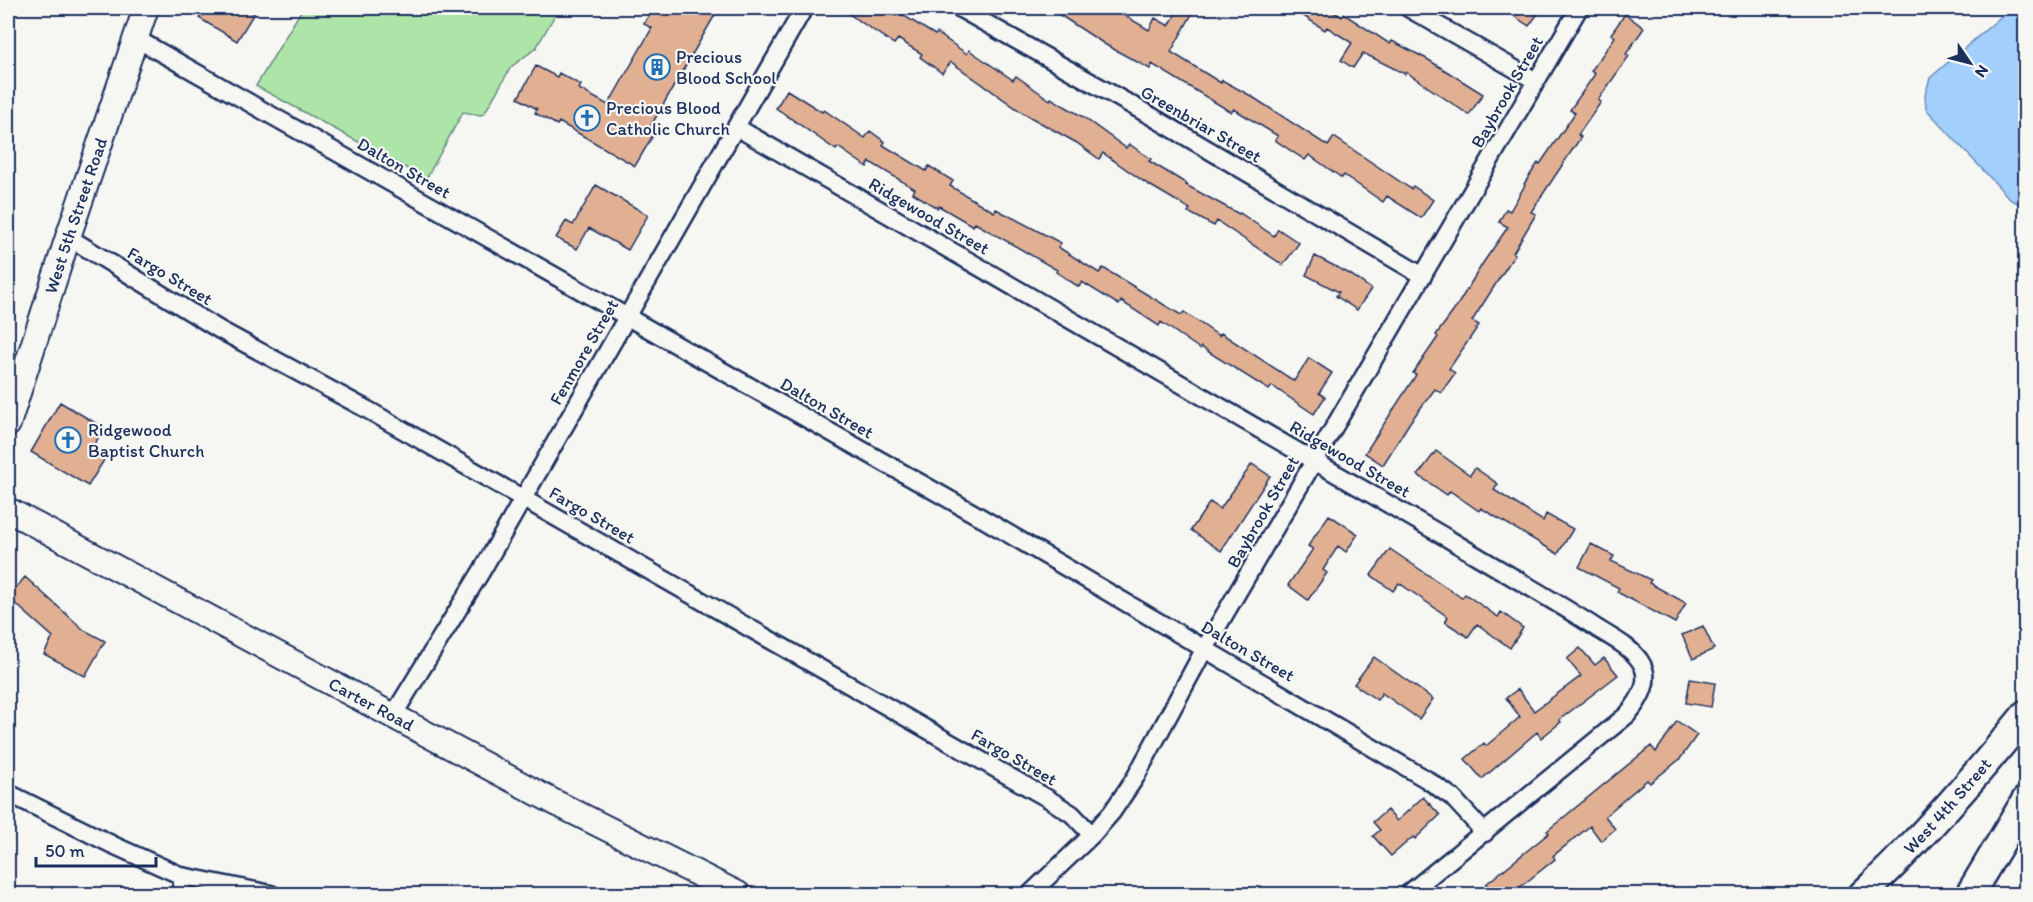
<svg xmlns="http://www.w3.org/2000/svg" width="2033" height="902" viewBox="0 0 2033 902" font-family="Itim,sans-serif">
  <style>
    .green { fill: #ade5a8; stroke: #648a83; stroke-width: 1.5 }
    .water { fill: #a3cffd; stroke: #6d8fbd; stroke-width: 1.5 }
    .building { fill: #e1b093; stroke: #1b2f5e; stroke-width: 1.5 }
    .lines { fill: none; stroke-linecap: round; stroke-linejoin: round }
    .street-casing { stroke: #1b2f5e; stroke-width: 21 }
    .secondary-casing { stroke: #1b2f5e; stroke-width: 28 }
    .primary-casing { stroke: #1b2f5e; stroke-width: 32 }
    .street { stroke: #f6f6f2; stroke-width: 16 }
    .secondary { stroke: #f6f6f2; stroke-width: 24 }
    .primary { stroke: #f6f6f2; stroke-width: 27 }
    .labels { text-anchor: middle; dominant-baseline: central; stroke-width: 4.5; stroke-linejoin: round; paint-order: stroke }
    .poi-label { font-size: 18px; fill: #1b2f5e; stroke: #f6f6f2; text-anchor: start }
    .street-label { font-size: 18px; fill: #1b2f5e; stroke: #f6f6f2 }
  </style>
  <rect width="100%" height="100%" fill="#f6f6f2"/>
  <filter id="ink" filterUnits="userSpaceOnUse"><feTurbulence type="fractalNoise" baseFrequency=".0167" numOctaves="2"/><feDisplacementMap in="SourceGraphic" scale="12" xChannelSelector="R" yChannelSelector="G"/><feConvolveMatrix kernelMatrix="1 2 1 2 8 2 1 2 1" color-interpolation-filters="sRGB"/></filter>
  <g filter="url(#ink)">
    <!-- green -->
    <path class="green" d="M296 8H559L536 48 511 67 484 114 480 115 463 112 426 179 256 86 301 11Z"/>
    <!-- water -->
    <path class="water" d="M2011 8H2025V206L2011 200 1926 109 1925 95 1930 78Z"/>
    <!-- building -->
    <path class="building" d="M206 8H257L237 41 199 18Z
      M653 8H719L649 129 655 132 635 166 559 122 557 125 535 113 537 109 518 98 536 66 557 77 559 73 581 85 579 89 608 105 652 28 644 24Z
      M840 8H882L896 16 898 12 935 35 937 33 967 54 969 50 1013 80 1016 76 1050 100 1051 98 1083 117 1126 148 1129 144 1151 159 1149 161 1187 184 1186 185 1239 214 1240 213 1274 236 1278 229 1299 243 1283 265 1217 221 1214 226 1188 212 1190 209 1146 183 1103 153 1099 159 1077 143 1023 113 951 62 942 73 920 57 922 54 898 39 894 44Z
      M1049 8H1112L1149 30 1155 18 1169 26 1179 8H1184L1193 12 1171 52 1221 83 1222 80 1251 96 1328 146 1334 137 1411 189 1413 186 1433 200 1421 218 1387 196 1383 202 1344 175 1342 178 1309 155 1305 160 1275 140 1278 136 1234 109 1231 112 1152 64 1150 69 1106 45Z
      M1291 8H1327L1342 17 1344 14 1390 44 1392 41 1427 59 1483 94 1469 115 1406 72 1405 74 1363 53 1353 68 1341 60 1352 43 1327 27 1325 30Z
      M1502 8H1542L1529 26Z
      M1625 14 1644 28 1626 54 1629 56 1598 100 1601 102 1578 135 1581 137 1531 212 1536 214 1513 253 1515 254 1472 321 1479 325 1449 369 1455 373 1441 393 1435 389 1410 422 1383 465 1365 453 1416 375 1413 373 1438 337 1436 335 1455 309 1483 263 1508 227 1499 222 1506 209 1510 211 1525 185 1524 184 1538 163 1540 164 1575 113 1570 110 1595 74 1591 71 1615 37 1611 34Z
      M787 90 822 112 824 110 865 138 870 131 885 142 883 145 926 171 929 166 953 181 950 186 994 212 996 209 1061 243 1058 247 1099 273 1103 268 1181 315 1184 312 1219 336 1221 333 1294 381 1309 358 1332 373 1319 393 1325 397 1314 414 1272 386 1269 390 1201 347 1200 349 1161 322 1159 326 1121 301 1119 305 1082 282 1079 287 1056 272 1057 270 975 223 973 226 939 206 937 208 913 193 915 189 870 162 867 167 838 147 836 150 776 108Z
      M596 185 648 215 628 250 589 228 577 249 556 238 566 221 573 225Z
      M1315 256 1350 274 1371 289 1357 310 1336 296 1339 292 1306 275Z
      M60 402 104 428 90 452 104 460 88 486 31 452Z
      M1436 451 1470 475 1475 468 1498 484 1494 490 1543 521 1546 514 1573 529 1558 554 1481 508 1479 511 1450 491 1447 495 1418 475Z
      M1252 464 1270 476 1221 551 1191 530 1210 502 1220 509Z
      M1329 515 1358 534 1346 552 1338 546 1323 570 1327 573 1308 600 1288 585 1313 549 1308 546Z
      M1591 544 1614 556 1611 561 1651 580 1649 583 1686 603 1675 623 1617 592 1619 588 1579 567Z
      M1390 549 1462 598 1465 594 1498 617 1501 612 1523 628 1510 648 1477 624 1468 637 1445 622 1448 617 1399 583 1393 591 1371 575Z
      M25 577 84 630 105 641 85 676 44 654 53 637 8 597Z
      M1703 626 1714 649 1693 659 1682 635Z
      M1580 648 1595 665 1604 658 1618 675 1559 720 1561 722 1541 738 1537 732 1482 779 1465 759 1484 743 1486 746 1520 717 1506 698 1518 689 1534 711 1581 676 1567 659Z
      M1374 657 1433 699 1419 719 1382 693 1377 700 1354 684Z
      M1690 679 1715 683 1711 707 1686 703Z
      M1677 721 1697 735 1680 759 1650 783 1647 780 1605 816 1615 829 1601 841 1590 826 1553 856 1555 859 1519 888 1524 894H1494L1486 884 1549 833 1547 831 1651 746 1656 752Z
      M1423 797 1440 815 1415 839 1413 837 1391 856 1373 836 1380 830 1373 822 1387 810 1397 821Z"/>
    <g class="lines">
      <!-- street casing -->
      <g class="street-casing">
        <path id="street" d="M959 8 1151 116 1423 276
          M1408 8 1536 81
          M135 38 975 514 1426 779 1452 797 1485 833
          M736 127C973 264 1211 399 1447 538 1496 568 1547 596 1595 627 1610 637 1630 646 1640 661 1653 680 1640 700 1627 715L1408 894
          M68 237 220 330 368 410 1047 798 1072 814 1092 835
          M394 714 481 572 804 8
          M8 793 113 845 182 876 271 894
          M181 894 182 876
          M1030 894 1092 835 1112 812 1135 778 1205 648 1579 8"/>
      </g>
      <!-- secondary casing -->
      <g class="secondary-casing">
        <g id="secondary">
          <path id="s1" d="M8 424 68 237 146 8"/>
          <path id="s2" d="M8 510 554 802 738 894"/>
        </g>
      </g>
      <!-- primary casing -->
      <g class="primary-casing">
        <g id="primary">
          <path id="s3" d="M1863 894C1922 839 1975 777 2026 714"/>
          <path d="M1970 894 2026 800"/>
        </g>
      </g>
      <!-- street -->
      <use href="#street" class="street"/>
      <!-- secondary -->
      <use href="#secondary" class="secondary"/>
      <!-- primary -->
      <use href="#primary" class="primary"/>
    </g>
  </g>
  <!-- icons -->
  <defs>
    <g id="building-ring" transform="scale(1.35)"><circle r="9.5" fill="#f6f6f2" stroke="#1f6fb2" stroke-width="1.5"/><path d="M-4-6H4V6H1V3H-1V6H-4ZM-2.5-4.3h1.7v1.8h-1.7ZM.8-4.3h1.7v1.8H.8ZM-2.5-1h1.7V.8h-1.7ZM.8-1h1.7V.8H.8Z" fill="#1f6fb2"/></g>
    <g id="church-ring" transform="scale(1.35)"><circle r="9.5" fill="#f6f6f2" stroke="#1f6fb2" stroke-width="1.5"/><path d="M-1.2-6h2.4v3.5h3.3v2.4h-3.3V6h-2.4V-.1h-3.3v-2.4h3.3Z" fill="#1f6fb2"/></g>
  </defs>
  <g fill-rule="evenodd">
    <use href="#building-ring" x="657" y="67"/>
    <use href="#church-ring" x="587" y="118"/>
    <use href="#church-ring" x="68" y="440"/>
  </g>
  <g class="labels">
    <!-- poi labels -->
    <g class="poi-label">
      <text x="676" y="57">Precious<tspan x="676" dy="21">Blood School</tspan></text>
      <text x="606" y="108">Precious Blood<tspan x="606" dy="21">Catholic Church</tspan></text>
      <text x="88" y="430">Ridgewood<tspan x="88" dy="21">Baptist Church</tspan></text>
    </g>
    <!-- street labels -->
    <g class="street-label">
      <text transform="translate(1507 92) rotate(-60)">Baybrook Street</text>
      <text transform="translate(1201 124) rotate(30)">Greenbriar Street</text>
      <text transform="translate(404 168) rotate(30)">Dalton Street</text>
      <text stroke="none"><textPath href="#s1" startOffset="219">West 5th Street Road</textPath></text>
      <text transform="translate(929 216) rotate(30)">Ridgewood Street</text>
      <text transform="translate(170 276) rotate(31)">Fargo Street</text>
      <text transform="translate(584 352) rotate(-60)">Fenmore Street</text>
      <text transform="translate(827 408) rotate(30)">Dalton Street</text>
      <text transform="translate(1350 459) rotate(30)">Ridgewood Street</text>
      <text transform="translate(1263 512) rotate(-60)">Baybrook Street</text>
      <text transform="translate(592 515) rotate(30)">Fargo Street</text>
      <text transform="translate(1248 651) rotate(30)">Dalton Street</text>
      <text stroke="none"><textPath href="#s2" startOffset="412">Carter Road</textPath></text>
      <text transform="translate(1014 757) rotate(30)">Fargo Street</text>
      <text stroke="none"><textPath href="#s3" startOffset="122">West 4th Street</textPath></text>
    </g>
  </g>
  <!-- margin -->
  <rect width="2033" height="902" fill="none" stroke="#f6f6f2" stroke-width="30"/>
  <rect x="15" y="15" width="2003" height="872" fill="none" stroke="#1b2f5e" stroke-width="2" filter="url(#ink)"/>
  <!-- north arrow -->
  <g transform="translate(1970 63) rotate(125)" stroke="#f6f6f2" stroke-width="4.5" paint-order="stroke">
  <path d="M0-4.5L10 22L0 15L-10 22Z" fill="#1b2f5e"/>
  <text y="-9" font-size="16" font-weight="bold" text-anchor="middle" fill="#1b2f5e">N</text>
  </g>
  <!-- scale -->
  <path d="M36 857v9h120v-9" fill="none" stroke="#1b2f5e" stroke-width="3"/>
  <text x="45" y="857" font-size="18" fill="#1b2f5e" stroke="#f6f6f2" stroke-width="4.5" paint-order="stroke">50 m</text>
</svg>
